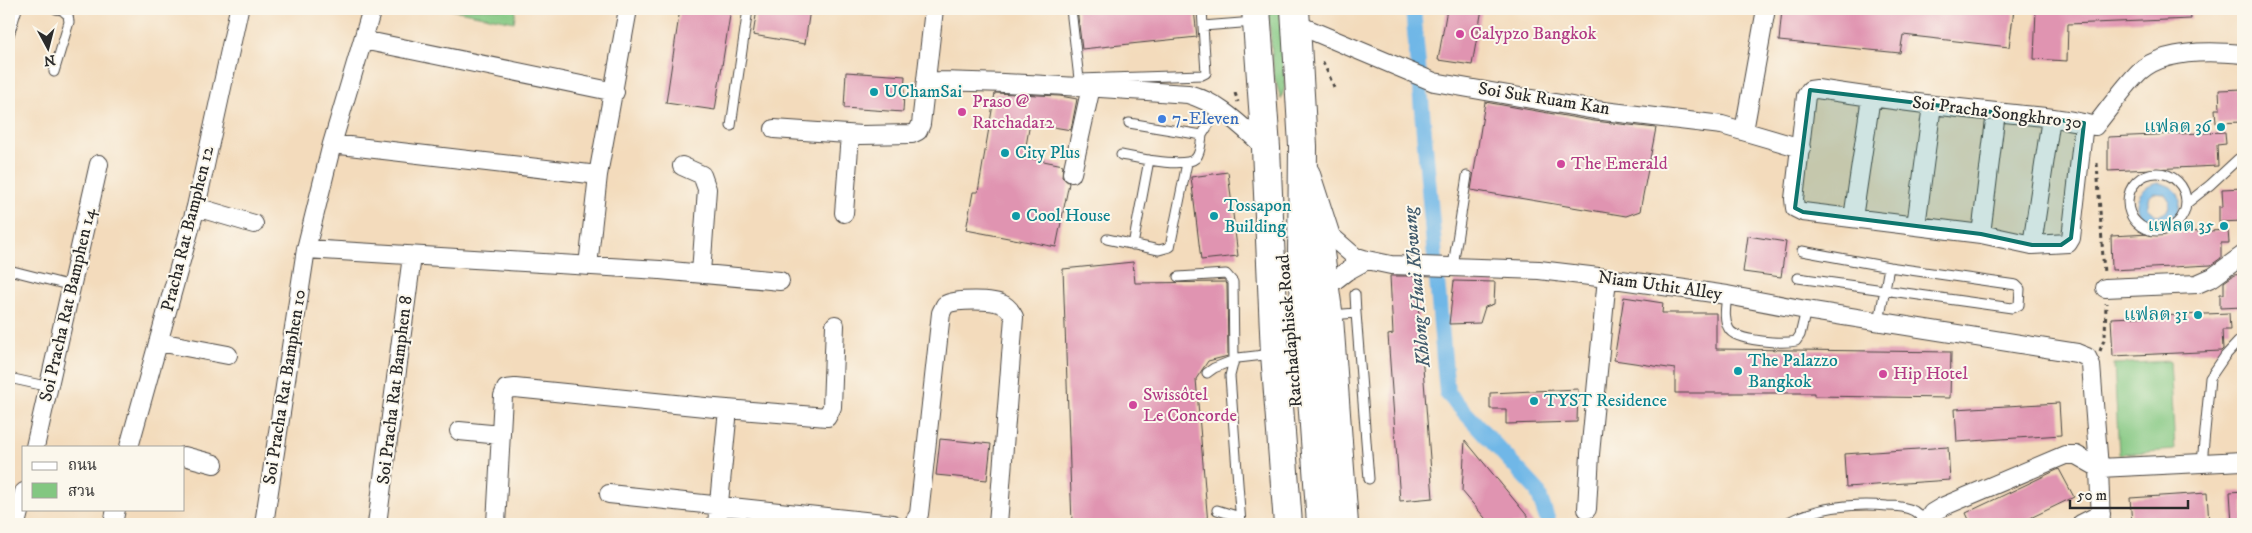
<svg xmlns="http://www.w3.org/2000/svg" width="2252" height="533" viewBox="0 0 2252 533" font-family="'IM FELL DW Pica','Noto Serif Thai',serif">
  <style>
    .green { fill: #83c781; stroke: #577956 }
    .water { fill: #6fb7e7; stroke: #4d7189; fill-rule: evenodd }
    .lines { fill: none; stroke-linecap: round; stroke-linejoin: round }
    .canal { stroke: #6fb7e7; stroke-width: 16 }
    .building { fill: #e094b1 }
    .service-casing { stroke: #494541; stroke-width: 11 }
    .minor-casing { stroke: #494541; stroke-width: 20 }
    .primary-casing { stroke: #494541; stroke-width: 30 }
    .path { stroke: #494541; stroke-width: 3; stroke-dasharray: 4 4; stroke-linecap: butt }
    .service { stroke: #fff; stroke-width: 9 }
    .minor { stroke: #fff; stroke-width: 18 }
    .primary { stroke: #fff; stroke-width: 28 }
    .marked { fill: #0f766e; fill-opacity: 0.2; stroke: #0f766e; stroke-width: 4; stroke-linejoin: round }
    .hotel-dot { fill: #d1479c; stroke: #fbf7ec; stroke-width: 2 }
    .culture-dot { fill: #0f9aa8; stroke: #fbf7ec; stroke-width: 2 }
    .shop-dot { fill: #3f7fe0; stroke: #fbf7ec; stroke-width: 2 }
    .labels { text-anchor: middle; dominant-baseline: central; stroke-width: 4; stroke-linejoin: round; paint-order: stroke }
    .hotel-label { font-size: 18px; fill: #b23c85; stroke: #fbf7ec; text-anchor: start }
    .culture-label { font-size: 18px; fill: #0d838f; stroke: #fbf7ec; text-anchor: start }
    .street-label { font-size: 18px; fill: #2b2b2b; stroke: #fbf7ec }
    .shop-label { font-size: 18px; fill: #366cbe; stroke: #fbf7ec; text-anchor: start }
    .water-label { font-size: 19px; font-style: italic; fill: #435c6d; stroke: #fbf7ec }
  </style>
  <rect width="100%" height="100%" fill="#fbf7ec"/>
  <filter id="ink" filterUnits="userSpaceOnUse"><feTurbulence type="fractalNoise" baseFrequency=".02" numOctaves="2"/><feDisplacementMap in="SourceGraphic" scale="10" xChannelSelector="R" yChannelSelector="G"/><feConvolveMatrix kernelMatrix="1 2 1 2 8 2 1 2 1" color-interpolation-filters="sRGB"/></filter>
  <filter id="wash" filterUnits="userSpaceOnUse"><feTurbulence type="fractalNoise" baseFrequency=".0096" numOctaves="4" result="noise"/><feDisplacementMap in="SourceGraphic" scale="20" xChannelSelector="R" yChannelSelector="G"/><feGaussianBlur stdDeviation="1.12" result="paint"/><feColorMatrix in="noise" values="0 0 0 0 0 0 0 0 0 0 0 0 0 0 0 0 0 1.4 0 .05"/><feComposite in="paint" operator="in"/></filter>
  <g filter="url(#wash)">
    <rect width="100%" height="100%" fill="#f3dbbc"/>
    <!-- green -->
    <path class="green" d="M448 9H516L514 22Z
      M1268 9H1280L1285 87 1281 99 1274 76Z
      M2170 361 2175 450 2119 454 2114 364Z"/>
    <!-- water -->
    <path class="water" d="M2159 183C2205 191 2164 248 2141 217 2130 201 2143 185 2159 183ZM2154 193 2165 194 2169 200C2170 210 2165 215 2156 215L2148 208V198Z"/>
    <g class="lines">
      <!-- canal -->
      <path class="canal" d="M1413 9 1447 393 1537 490 1549 524"/>
    </g>
    <g id="blocks">
      <!-- building -->
      <path class="building" d="M680 9H731L715 110 666 103Z
        M757 9H810L805 44 753 35Z
        M1077 9H1194L1197 37 1082 49Z
        M1447 9H1482L1472 65 1438 60Z
        M1782 9H2014L2009 47 1903 35 1900 53 1779 41Z
        M2036 9H2190L2191 19 2068 24 2067 61 2034 59Z
        M846 72 905 76 903 112 844 108Z
        M2243 89V122L2216 123 2215 109H2220L2219 90Z
        M995 93 1060 96 1077 99 1071 130 1030 123 1024 157 1063 165 1062 177 1069 183 1056 247 966 230 973 192H978Z
        M1485 102 1594 121 1656 128 1640 211 1626 216 1471 190Z
        M2225 132 2226 144 2217 145 2218 166 2108 171V137Z
        M1228 172 1238 256 1201 260 1191 177Z
        M2243 188V221L2219 222V207H2223L2222 189Z
        M2228 230 2229 243H2221V258L2211 265 2112 270 2111 236Z
        M1748 236 1786 242 1781 277 1743 272Z
        M1133 262 1135 283 1225 282 1227 284 1228 356 1208 361 1196 379 1208 524H1072L1063 269Z
        M2243 274V307L2220 308V294H2224V282L2234 275Z
        M1390 276H1416L1433 498 1400 501 1388 335 1393 334Z
        M1454 281 1495 282 1494 304 1485 307 1480 323 1449 324Z
        M1624 297 1663 303 1662 313H1716V349L1951 352 1950 398 1814 396V393H1675V369L1614 360Z
        M2229 313 2230 330H2222L2223 349 2221 351 2113 356 2111 318Z
        M1578 389 1577 422 1506 424V409H1490V393Z
        M2059 403 2061 435 1957 442 1955 409Z
        M940 439 991 444 987 480 936 475Z
        M1465 440 1534 524H1490L1462 491Z
        M1948 447 1950 480 1846 487 1844 454Z
        M2059 469 2074 497 2018 524H1971L1966 513Z
        M2243 491V524H2232L2230 492Z
        M2207 493 2209 524H2132L2130 498Z"/>
    </g>
  </g>
  <g filter="url(#ink)">
    <use href="#blocks" fill-opacity="0" stroke="#494541" stroke-width="1"/>
    <g class="lines">
      <!-- service casing -->
      <g class="service-casing">
        <path id="service" d="M1071 9 1079 79 1202 75 1206 73 1203 26
          M1202 9 1203 26 1254 22
          M9 35 17 9
          M54 72 69 22 68 15 62 10 56 9
          M1129 123 1202 135 1219 108
          M731 126 748 9
          M1121 155C1137 158 1184 169 1196 158 1201 152 1201 142 1202 135
          M2128 202a29 29 0 1 1 58 0a29 29 0 1 1-58 0Z
          M2186 204 2210 185 2238 159H2243
          M1107 239 1159 250 1170 247 1187 163
          M1133 245 1149 160
          M1453 266 1467 176
          M9 270 72 286
          M1178 277 1226 274 1233 282 1234 360 1214 368 1207 373
          M1798 278 2012 308 2019 305 2020 289 2016 285 1889 267 1802 251
          M1355 294 1356 313
          M1727 295C1726 306 1723 319 1729 329 1735 341 1783 344 1796 341L1800 335 1806 310
          M1331 315 1356 313 1369 479
          M1879 322 1889 267
          M9 378 50 387
          M2202 463 2210 378 2225 356 2238 342 2243 340
          M1217 510 1240 517
          M1241 524 1230 376 1234 360 1238 358 1273 354
          M1784 524C1816 507 1851 503 1887 506 1895 506 1907 507 1914 511 1918 514 1922 518 1926 521"/>
      </g>
      <!-- minor casing -->
      <g class="minor-casing">
        <path id="minor" d="M1296 24 1434 82 1595 110 1722 125 1801 148
          M363 40 615 92
          M926 81C1014 82 1101 88 1188 94 1220 103 1242 127 1266 148
          M2084 123 2071 238 2068 243 2032 245 1981 234 1803 212 1795 208 1794 199 1806 96 1810 90 1817 89C1876 98 1936 106 1996 112 2029 116 2063 117 2095 126 2109 109 2123 88 2139 72 2163 49 2213 51 2243 54
          M774 129 862 135 912 134 918 131 921 124 934 9
          M1744 131 1766 9
          M332 144 598 175
          M682 166 702 175 707 189 701 273
          M1310 171 1331 236 1354 256 1367 260 1391 265 1539 270 1607 278 1727 295 1806 310 2077 353 2087 357 2091 365 2099 468 2101 524
          M1072 173 1091 87
          M196 207 254 224
          M844 213 850 135
          M1853 218 1871 97
          M1916 226 1932 105
          M1981 234 1996 112
          M2032 245 2051 118
          M306 249 660 270 780 281
          M588 266 598 175 628 9
          M1325 288 1347 271 1367 260
          M2105 288 2197 284 2213 277 2243 255
          M159 342 228 355
          M459 431 501 435
          M35 447 99 164
          M129 447 196 207 239 9
          M184 456 214 464
          M609 494 893 524
          M1587 509 1590 454 1607 278
          M16 524 24 492
          M113 524 116 509
          M264 524 306 249 332 144 372 9
          M377 524 412 256
          M496 524 503 396 506 389 515 388 715 408 827 417 832 407 835 325
          M717 524 728 409
          M913 524 919 514 941 313 945 305C955 299 993 299 1004 305 1009 308 1011 311 1014 317L998 524
          M1925 524 1932 513 1942 507 2065 455H2076L2099 468 2243 461
          M2081 524 2101 514"/>
      </g>
      <!-- primary casing -->
      <g class="primary-casing">
        <path id="primary" d="M1256 9 1266 148 1275 354 1288 524
          M1295 9 1303 146 1302 257 1321 524
          M1316 224 1329 318 1344 524"/>
      </g>
      <!-- path -->
      <path class="path" d="M1323 62 1335 89
        M1235 93 1238 102
        M2097 163 2104 274
        M2100 351 2105 337 2106 303"/>
      <!-- service -->
      <use href="#service" class="service"/>
      <!-- minor -->
      <use href="#minor" class="minor"/>
      <!-- primary -->
      <use href="#primary" class="primary"/>
    </g>
  </g>
  <!-- marked area -->
  <path class="marked" d="M1810 90 2084 123 2071 238 2061 245H2032L1981 234 1803 212 1795 208Z"/>
  <!-- markers -->
  <g class="hotel-dot">
    <circle cx="1460" cy="34" r="5"/>
    <circle cx="962" cy="112" r="5"/>
    <circle cx="1561" cy="164" r="5"/>
    <circle cx="1883" cy="374" r="5"/>
    <circle cx="1133" cy="405" r="5"/>
  </g>
  <g class="culture-dot">
    <circle cx="874" cy="92" r="5"/>
    <circle cx="2221" cy="127" r="5"/>
    <circle cx="1005" cy="153" r="5"/>
    <circle cx="1016" cy="216" r="5"/>
    <circle cx="1214" cy="216" r="5"/>
    <circle cx="2224" cy="226" r="5"/>
    <circle cx="2198" cy="315" r="5"/>
    <circle cx="1738" cy="371" r="5"/>
    <circle cx="1534" cy="401" r="5"/>
  </g>
  <circle class="shop-dot" cx="1162" cy="119" r="5"/>
  <g class="labels">
    <!-- hotel labels -->
    <g class="hotel-label">
      <text x="1470" y="34">Calypzo Bangkok</text>
      <text x="972" y="102">Praso @<tspan x="972" dy="21">Ratchada12</tspan></text>
      <text x="1571" y="164">The Emerald</text>
      <text x="1893" y="374">Hip Hotel</text>
      <text x="1143" y="395">Swissôtel<tspan x="1143" dy="21">Le Concorde</tspan></text>
    </g>
    <!-- culture labels -->
    <g class="culture-label">
      <text x="884" y="92">UChamSai</text>
      <text x="2211" y="127" text-anchor="end">แฟลต 36</text>
      <text x="1015" y="153">City Plus</text>
      <text x="1224" y="206">Tossapon<tspan x="1224" dy="21">Building</tspan></text>
      <text x="1026" y="216">Cool House</text>
      <text x="2214" y="226" text-anchor="end">แฟลต 35</text>
      <text x="2188" y="315" text-anchor="end">แฟลต 31</text>
      <text x="1748" y="361">The Palazzo<tspan x="1748" dy="21">Bangkok</tspan></text>
      <text x="1544" y="401">TYST Residence</text>
    </g>
    <!-- street labels -->
    <g class="street-label">
      <text transform="translate(1544 99) rotate(9)">Soi Suk Ruam Kan</text>
      <text transform="translate(1997 113) rotate(7)">Soi Pracha Songkhro 30</text>
      <text transform="translate(188 229) rotate(-76)">Pracha Rat Bamphen 12</text>
      <text transform="translate(1660 286) rotate(8)">Niam Uthit Alley</text>
      <text transform="translate(68 305) rotate(-77)">Soi Pracha Rat Bamphen 14</text>
      <text transform="translate(1290 331) rotate(-95)">Ratchadaphisek Road</text>
      <text transform="translate(285 387) rotate(-81)">Soi Pracha Rat Bamphen 10</text>
      <text transform="translate(395 390) rotate(-83)">Soi Pracha Rat Bamphen 8</text>
    </g>
    <!-- shop labels -->
    <g class="shop-label">
      <text x="1172" y="119">7-Eleven</text>
    </g>
    <!-- water labels -->
    <g class="water-label">
      <text transform="translate(1417 287) rotate(-95)">Khlong Huai Khwang</text>
    </g>
  </g>
  <!-- margin -->
  <rect width="2252" height="533" fill="none" stroke="#fbf7ec" stroke-width="30"/>
  <!-- legend -->
  <rect x="22" y="446" width="162" height="65" fill="#fbf7ec" stroke="#a8a59f"/>
  <rect x="32" y="462" width="25" height="8" fill="#ffffff" stroke="#a8a59f"/>
  <text x="68" y="470" font-size="15" fill="#2b2b2b">ถนน</text>
  <rect x="32" y="483" width="25" height="15" fill="#83c781" stroke="#a8a59f"/>
  <text x="68" y="496" font-size="15" fill="#2b2b2b">สวน</text>
  <!-- north arrow -->
  <g transform="translate(48 48) rotate(173)" stroke="#fbf7ec" stroke-width="4" paint-order="stroke">
  <path d="M0-4L9 19L0 12L-9 19Z" fill="#2b2b2b"/>
  <text y="-8" font-size="14" font-weight="bold" text-anchor="middle" fill="#2b2b2b">N</text>
  </g>
  <!-- scale -->
  <path d="M2070 500v8h118v-8" fill="none" stroke="#2b2b2b" stroke-width="2.5"/>
  <text x="2077" y="500" font-size="15" fill="#2b2b2b" stroke="#fbf7ec" stroke-width="4" paint-order="stroke">50 m</text>
</svg>
